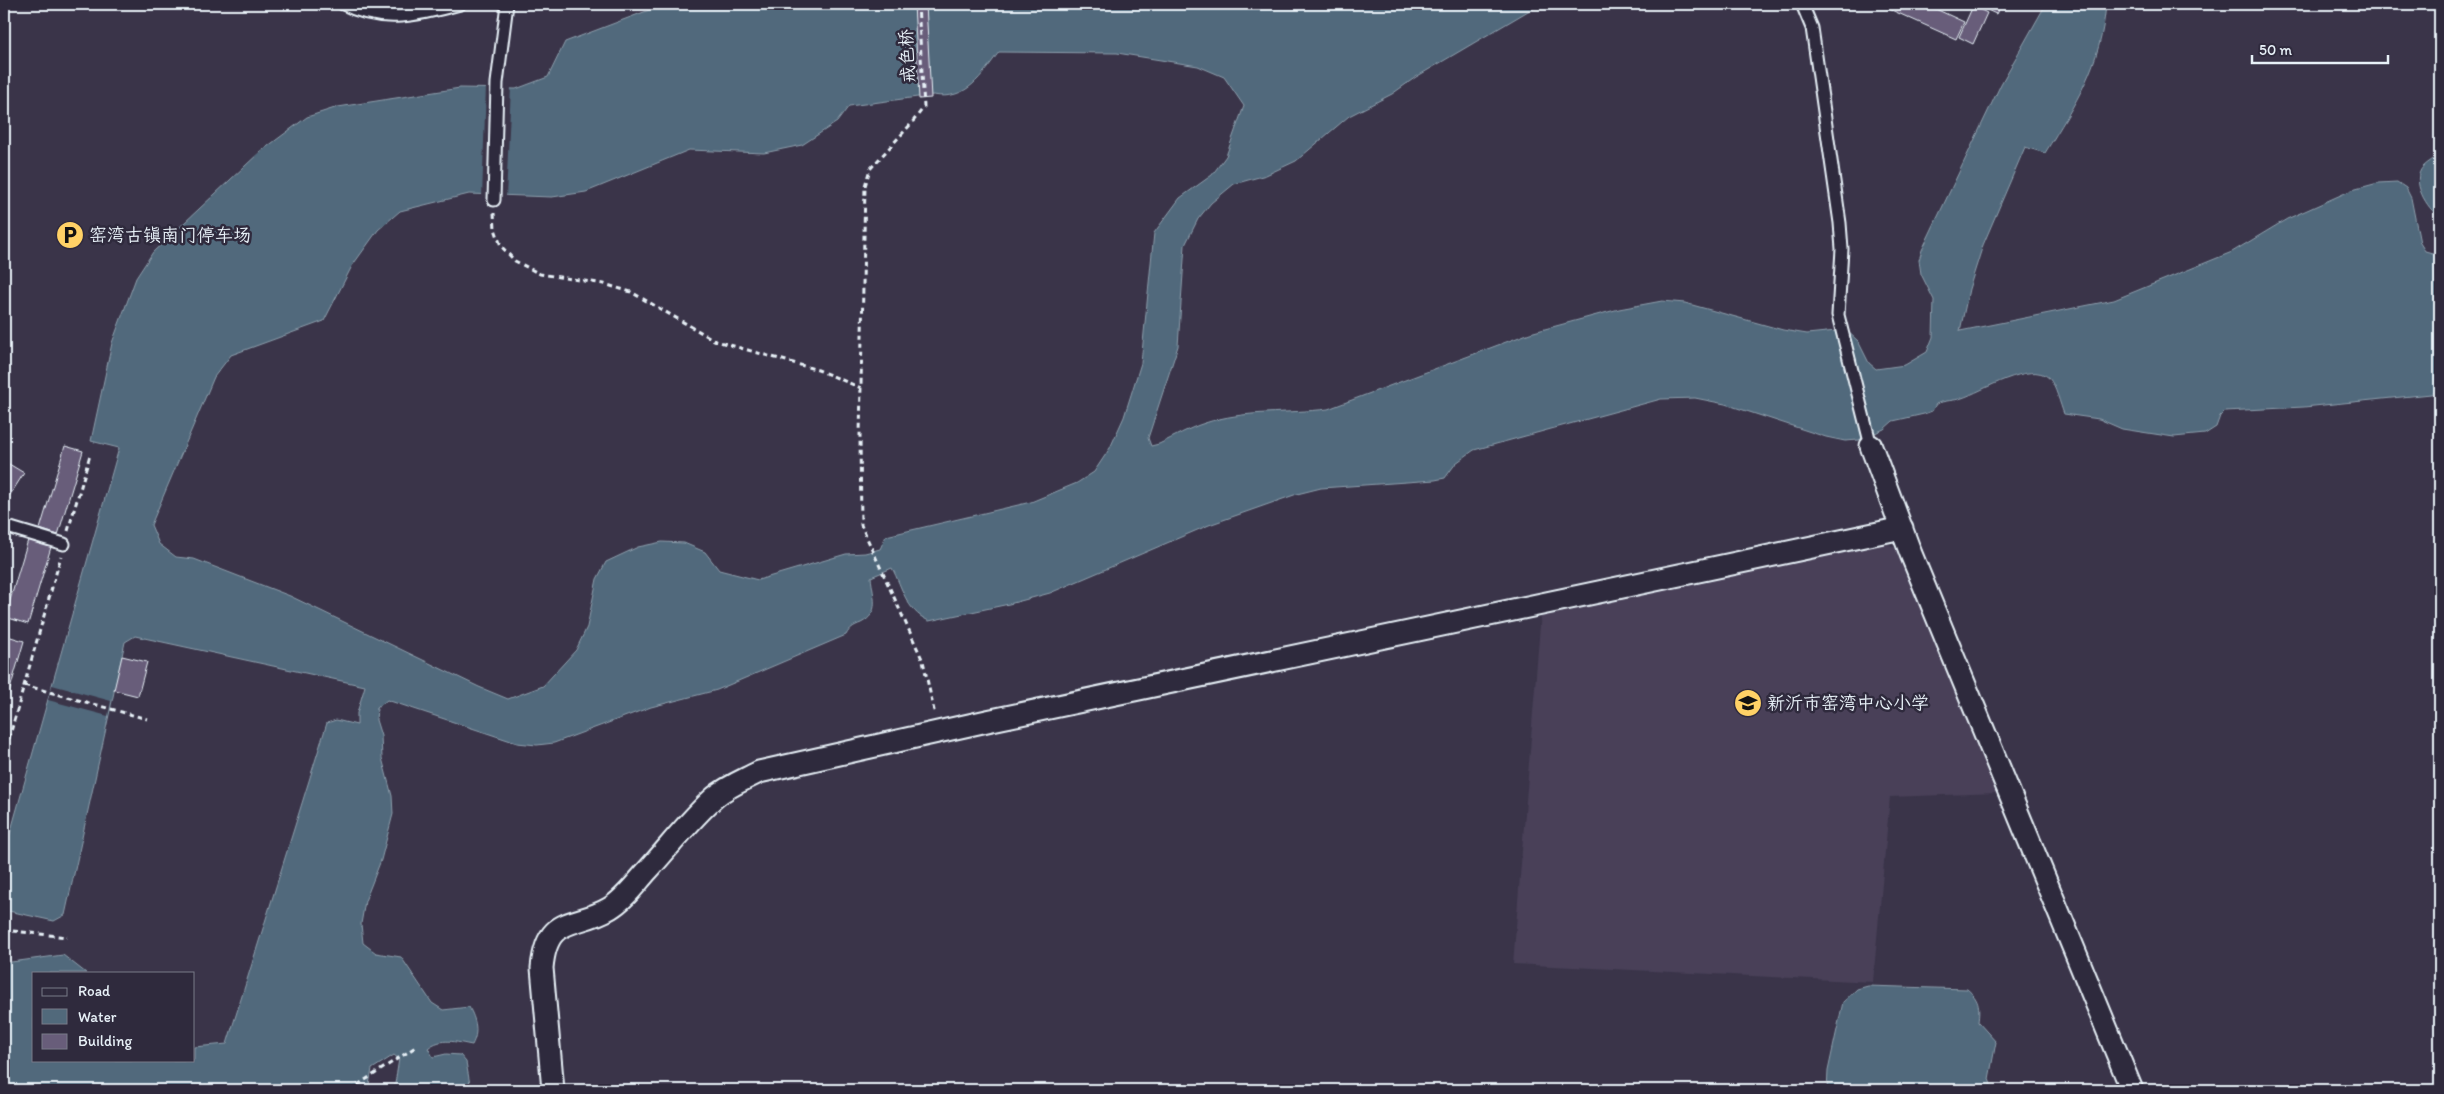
<svg xmlns="http://www.w3.org/2000/svg" width="2444" height="1094" viewBox="0 0 2444 1094" font-family="Itim,'LXGW WenKai TC',sans-serif">
  <style>
    .built { fill: #484058 }
    .water { fill: #51697b; stroke: #8d9fad; fill-rule: evenodd }
    .pier { fill: #3a3449 }
    .building { fill: #685d7a; stroke: #e8f1f8 }
    .lines { fill: none; stroke-linecap: round; stroke-linejoin: round }
    .service-casing { stroke: #e8f1f8; stroke-width: 15 }
    .minor-casing { stroke: #e8f1f8; stroke-width: 25 }
    .path { stroke: #e8f1f8; stroke-width: 3; stroke-dasharray: 5 4; stroke-linecap: butt }
    .service { stroke: #2f2a3d; stroke-width: 11 }
    .minor { stroke: #2f2a3d; stroke-width: 21 }
    .labels { text-anchor: middle; dominant-baseline: central; stroke-width: 5; stroke-linejoin: round; paint-order: stroke }
    .street-label { font-size: 18px; fill: #e8f1f8; stroke: #2f2a3d }
    .poi-label { font-size: 18px; fill: #e8f1f8; stroke: #2f2a3d; text-anchor: start }
  </style>
  <rect width="100%" height="100%" fill="#3a3449"/>
  <filter id="ink" filterUnits="userSpaceOnUse"><feTurbulence type="fractalNoise" baseFrequency=".02" numOctaves="2"/><feDisplacementMap in="SourceGraphic" scale="10" xChannelSelector="R" yChannelSelector="G"/><feConvolveMatrix kernelMatrix="1 2 1 2 8 2 1 2 1" color-interpolation-filters="sRGB"/></filter>
  <g filter="url(#ink)">
    <!-- built -->
    <path class="built" d="M1883 542 1894 547 1905 563 1998 793 1890 797 1873 982 1513 964 1541 612Z"/>
    <!-- water -->
    <path class="water" d="M665 4H1540L1416 77 1392 94 1349 116 1296 161 1266 175 1234 184 1211 203 1198 219 1185 245 1178 346 1148 438 1151 446 1159 444C1174 437 1189 428 1205 423 1244 410 1287 414 1328 409L1530 333 1619 309 1662 301 1685 303 1783 330 1807 334 1846 330 1858 341 1869 363 1876 369 1905 365 1927 352 1933 337 1934 300 1921 274 1919 260 1922 250 2001 84 2046 4H2106C2101 66 2076 102 2045 153L2025 147 1983 245 1969 289 1960 331 2114 300 2232 252 2287 219 2352 190 2378 183 2397 182 2406 188 2411 198 2420 243 2425 251 2440 255V390L2431 394 2304 407 2225 411 2220 416 2216 427 2205 434 2174 437 2122 429 2099 419 2064 414C2060 404 2056 386 2049 378 2031 360 1981 392 1962 398 1954 401 1945 400 1936 404L1932 411 1924 414 1893 421 1884 429 1859 440 1845 441 1826 437 1725 404 1695 398 1661 399 1474 450 1456 463 1445 478 1435 480 1321 488 1297 494 1209 525 1050 593 1009 604 929 621C905 610 903 588 892 568L871 577C873 597 881 613 861 623 853 626 850 628 846 635L717 690 651 707 554 743 537 745 517 743 387 700 377 708 376 720 381 736 382 758 392 796 393 814 381 860 365 901 361 924 363 943 376 953 401 957 432 1003 443 1010 469 1007C476 1020 479 1032 472 1045 456 1042 441 1037 428 1048L433 1057 446 1054 460 1055 466 1062 471 1090H394L399 1059 394 1055 372 1069 368 1090H4V963L63 955 86 973H34V1060H194V1047L227 1044 327 723 336 720 357 725V713L365 686 135 636 125 642 65 915 54 921 4 910V855L119 448 91 441 112 343 136 278 153 252 260 152 307 117 338 107 460 88 516 89 548 77 565 42ZM999 52 1117 53 1198 66 1224 77 1244 106 1226 156 1212 175 1180 198 1154 233 1141 363 1124 417 1110 448 1094 472 1077 483 1031 502 886 536 880 549 865 553 846 554 758 580 719 570 705 552 684 543 662 542 638 547 606 562 597 579 587 627 576 650 543 686 508 699 479 687 290 596 194 559 176 557 159 544 151 525 214 377 231 355 324 321 352 266 378 230 400 211 469 194 552 197 586 192 689 150 764 153 802 145 837 122 849 106 933 95C967 101 981 76 999 52Z
      M2440 155V217C2427 209 2410 181 2423 167 2428 162 2435 158 2440 155Z
      M1868 986 1967 989C1979 999 1980 1007 1978 1022L1996 1042 1989 1079 1993 1090H1827L1828 1071 1843 1002 1857 989Z"/>
    <!-- pier -->
    <path class="pier" d="M486 86H511L506 198 482 197Z
      M52 685 111 701 108 716 48 700Z"/>
    <!-- building -->
    <path class="building" d="M914 4H926L931 98 919 99Z
      M1878 4H1925L1964 22 1956 39Z
      M1974 4H2001L1996 14Z
      M1973 6 1987 13 1973 44 1959 37Z
      M65 446 83 451 58 535 40 529Z
      M4 461 24 473 10 495 4 490Z
      M28 540 51 547 28 624 5 617Z
      M4 635 24 641 4 710Z
      M122 656 147 662 138 696 114 690Z"/>
    <g class="lines">
      <!-- service casing -->
      <g class="service-casing">
        <path id="service" d="M343 4C382 25 420 15 460 4
          M1802 4 1812 28 1840 223 1842 249 1838 315 1871 446
          M494 200 497 83 507 4
          M4 526 64 544"/>
      </g>
      <!-- minor casing -->
      <g class="minor-casing">
        <path id="minor" d="M1871 446 1911 554 2132 1090
          M553 1090 542 968C547 913 575 929 610 908 625 899 636 883 648 870 669 847 692 817 715 797 728 786 744 780 759 772L987 721 1902 528"/>
      </g>
      <!-- path -->
      <path class="path" d="M918 4 924 107 911 124 870 169 865 186 860 436 861 525 923 661 935 715
        M494 213 495 229 501 246 515 261 540 274 604 284 631 292 716 341 818 370 861 388
        M68 531 90 455
        M24 685 147 719
        M4 756 61 556
        M4 930 67 937
        M350 1090 417 1046"/>
      <!-- service -->
      <use href="#service" class="service"/>
      <!-- minor -->
      <use href="#minor" class="minor"/>
    </g>
  </g>
  <!-- icons -->
  <defs>
    <g id="parking-disc" transform="scale(1.4375)"><circle r="9.5" fill="#ffd166" stroke="#2f2a3d"/><path d="M-3.5-5.5H1a3.5 3.5 0 0 1 0 7H-1V5.5H-3.5ZM-1-3.4V-.6H.8a1.4 1.4 0 0 0 0-2.8Z" fill="#111"/></g>
    <g id="school-disc" transform="scale(1.4375)"><circle r="9.5" fill="#ffd166" stroke="#2f2a3d"/><path d="M0-5L7-2L0 1L-7-2ZM-4 1L0 2.5L4 1V4Q0 6-4 4Z" fill="#111"/></g>
  </defs>
  <g fill-rule="evenodd">
    <use href="#parking-disc" x="70" y="235"/>
    <use href="#school-disc" x="1748" y="703"/>
  </g>
  <g class="labels">
    <!-- street labels -->
    <g class="street-label">
      <text transform="translate(907 56) rotate(-93)">戒色桥</text>
    </g>
    <!-- poi labels -->
    <g class="poi-label">
      <text x="89" y="235">窑湾古镇南门停车场</text>
      <text x="1767" y="703">新沂市窑湾中心小学</text>
    </g>
  </g>
  <!-- margin -->
  <rect width="2444" height="1094" fill="none" stroke="#2f2a3d" stroke-width="20"/>
  <rect x="10" y="10" width="2424" height="1074" fill="none" stroke="#e8f1f8" stroke-width="2" filter="url(#ink)"/>
  <!-- legend -->
  <rect x="32" y="972" width="162" height="90" fill="#2f2a3d" stroke="#797a88"/>
  <rect x="42" y="988" width="25" height="8" fill="#2f2a3d" stroke="#797a88"/>
  <text x="78" y="996" font-size="15" fill="#e8f1f8">Road</text>
  <rect x="42" y="1009" width="25" height="15" fill="#51697b" stroke="#797a88"/>
  <text x="78" y="1022" font-size="15" fill="#e8f1f8">Water</text>
  <rect x="42" y="1034" width="25" height="15" fill="#685d7a" stroke="#797a88"/>
  <text x="78" y="1046" font-size="15" fill="#e8f1f8">Building</text>
  <!-- scale -->
  <path d="M2252 55v8h136v-8" fill="none" stroke="#e8f1f8" stroke-width="2.5"/>
  <text x="2259" y="55" font-size="15" fill="#e8f1f8" stroke="#2f2a3d" stroke-width="4" paint-order="stroke">50 m</text>
</svg>
